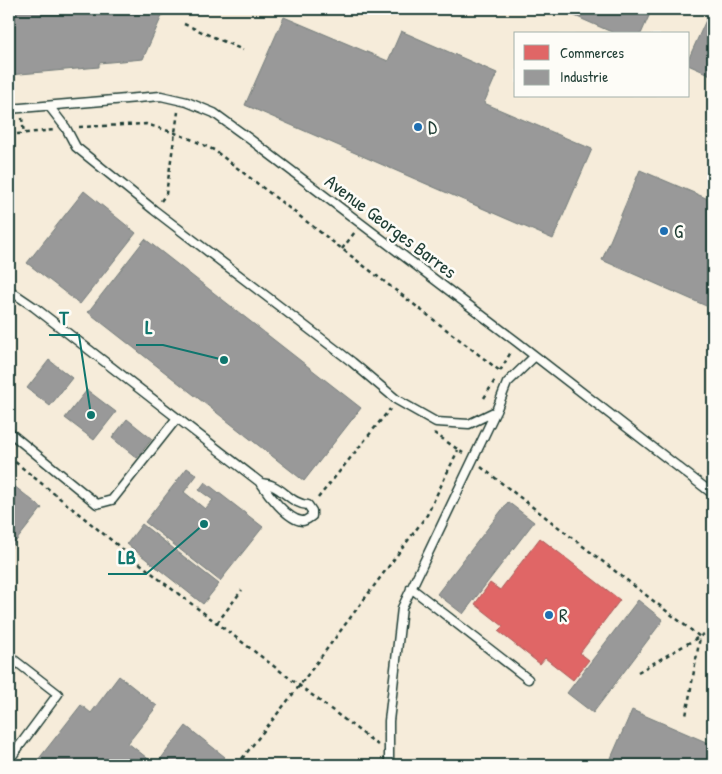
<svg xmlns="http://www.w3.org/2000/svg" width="722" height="774" viewBox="0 0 722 774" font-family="'Patrick Hand',sans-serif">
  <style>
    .built { fill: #f6ecda; fill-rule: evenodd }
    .shops { fill: #e06666; stroke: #a65a57 }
    .industry { fill: #999; stroke: #747d7b }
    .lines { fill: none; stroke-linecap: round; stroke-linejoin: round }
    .lane-casing { stroke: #1f3d34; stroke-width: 11 }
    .path { stroke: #1f3d34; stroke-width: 2.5; stroke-dasharray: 4 4; stroke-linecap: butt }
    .lane { stroke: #fdfcf7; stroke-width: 8 }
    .poi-dot { fill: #1f6fb2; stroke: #fdfcf7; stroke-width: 2 }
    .labels { text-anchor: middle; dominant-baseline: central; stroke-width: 5; stroke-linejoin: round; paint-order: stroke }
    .poi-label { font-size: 19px; fill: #1f3d34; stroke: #fdfcf7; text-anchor: start }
    .street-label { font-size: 19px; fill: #1f3d34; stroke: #fdfcf7 }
    .leader { fill: none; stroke: #0f766e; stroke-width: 2 }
    .callout-dot { fill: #0f766e; stroke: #fdfcf7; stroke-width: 2 }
    .callout-label { font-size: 20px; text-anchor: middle; font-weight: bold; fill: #0f766e; stroke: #fdfcf7; stroke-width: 5; stroke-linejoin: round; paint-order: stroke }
  </style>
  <rect width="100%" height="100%" fill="#fdfcf7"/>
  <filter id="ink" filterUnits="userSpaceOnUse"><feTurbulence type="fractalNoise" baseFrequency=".02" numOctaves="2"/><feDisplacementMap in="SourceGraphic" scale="10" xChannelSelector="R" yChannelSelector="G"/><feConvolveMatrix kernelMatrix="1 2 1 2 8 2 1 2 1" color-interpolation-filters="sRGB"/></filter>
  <g filter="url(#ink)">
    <!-- built -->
    <path class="built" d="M9 9H713V765H9ZM516 34H688V96H516Z"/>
    <!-- shops -->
    <path class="shops" d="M540 538 620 600 580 653 589 660 573 680 545 658 540 664 498 631 503 626 475 604 490 583 500 590Z"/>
    <!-- industry -->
    <path class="industry" d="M9 9H165L143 59 99 63V67L9 75Z
      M559 9H652L641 34H616Z
      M711 9H713V76L688 65V60Z
      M284 17 388 61 401 31 497 73 484 103 592 149 553 239 245 105Z
      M640 170 713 201V309L602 260Z
      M84 191 136 233 80 304 27 263Z
      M145 239 361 408 304 481 88 312Z
      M49 360 72 378 50 406 27 388Z
      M87 390 116 412 94 440 65 418Z
      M127 419 152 439 137 458 112 438Z
      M187 468 197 475 184 492 205 509 213 500 199 490 205 482 263 527 220 581 145 522Z
      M9 482 42 508 9 550Z
      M508 502 534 522 463 614 437 594Z
      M142 524 219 584 203 604 127 544Z
      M638 600 663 620 593 713 567 693Z
      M119 676 157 706 128 743 156 765 186 726 225 757 218 765H34L81 705 91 713Z
      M632 710 713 745V765H608Z"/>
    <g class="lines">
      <!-- lane casing -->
      <g class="lane-casing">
        <path id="lane" d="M49 106 66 128 76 147 154 210 352 362 397 400 436 422 469 424 496 411
          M9 109 161 96 187 102 214 113 247 137 517 342 713 494
          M9 290 34 307 261 483C268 494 288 520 302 521 306 521 309 518 312 516V511L308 505C293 504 286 492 273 486 270 484 265 484 261 483
          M9 432 97 504 112 500 177 418
          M411 588 528 679
          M9 656 58 694 9 760
          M389 765V721L402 608 496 411 507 383 535 356"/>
      </g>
      <!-- path -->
      <path class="path" d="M184 24 243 50
        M22 118 24 134
        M79 127 146 124 175 133 193 140 214 150 500 371
        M9 135 54 130
        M161 201 166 194 178 112
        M342 249 355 232
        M500 371 511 352
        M484 398 495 380
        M434 433 463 453
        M9 457 164 583 378 745
        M481 467 700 637 686 716
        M318 498 390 409
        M217 623 242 590
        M638 672 713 629
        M237 765 300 685 427 515 458 450"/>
      <!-- lane -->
      <use href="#lane" class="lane"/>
    </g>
  </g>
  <!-- markers -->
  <g class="poi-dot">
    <circle cx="418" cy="127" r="5"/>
    <circle cx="664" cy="231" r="5"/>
    <circle cx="549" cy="615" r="5"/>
  </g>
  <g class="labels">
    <!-- poi labels -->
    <g class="poi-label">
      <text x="428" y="127">D</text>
      <text x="674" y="231">G</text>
      <text x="559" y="615">R</text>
    </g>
    <!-- street labels -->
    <g class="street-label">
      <text transform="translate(391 226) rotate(37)">Avenue Georges Barres</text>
    </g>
  </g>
  <!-- callouts -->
  <path class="leader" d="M91 415L79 335H49M224 360L163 345H136M204 524L146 574H108"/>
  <g class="callout-dot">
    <circle cx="91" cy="415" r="5"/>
    <circle cx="224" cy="360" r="5"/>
    <circle cx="204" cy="524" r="5"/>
  </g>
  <g class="callout-label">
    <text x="64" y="325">T</text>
    <text x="149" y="334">L</text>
    <text x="127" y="564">LB</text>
  </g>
  <!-- margin -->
  <rect width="722" height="774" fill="none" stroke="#fdfcf7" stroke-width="30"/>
  <rect x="15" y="15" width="692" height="744" fill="none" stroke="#1f3d34" stroke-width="2" filter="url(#ink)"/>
  <!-- legend -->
  <rect x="514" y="32" width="175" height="65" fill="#fdfcf7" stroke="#a4b0a9"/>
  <rect x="524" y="45" width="25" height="15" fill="#e06666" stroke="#a4b0a9"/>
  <text x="560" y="58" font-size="15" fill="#1f3d34">Commerces</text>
  <rect x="524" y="70" width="25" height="15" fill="#999999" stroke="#a4b0a9"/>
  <text x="560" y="82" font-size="15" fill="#1f3d34">Industrie</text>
</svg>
